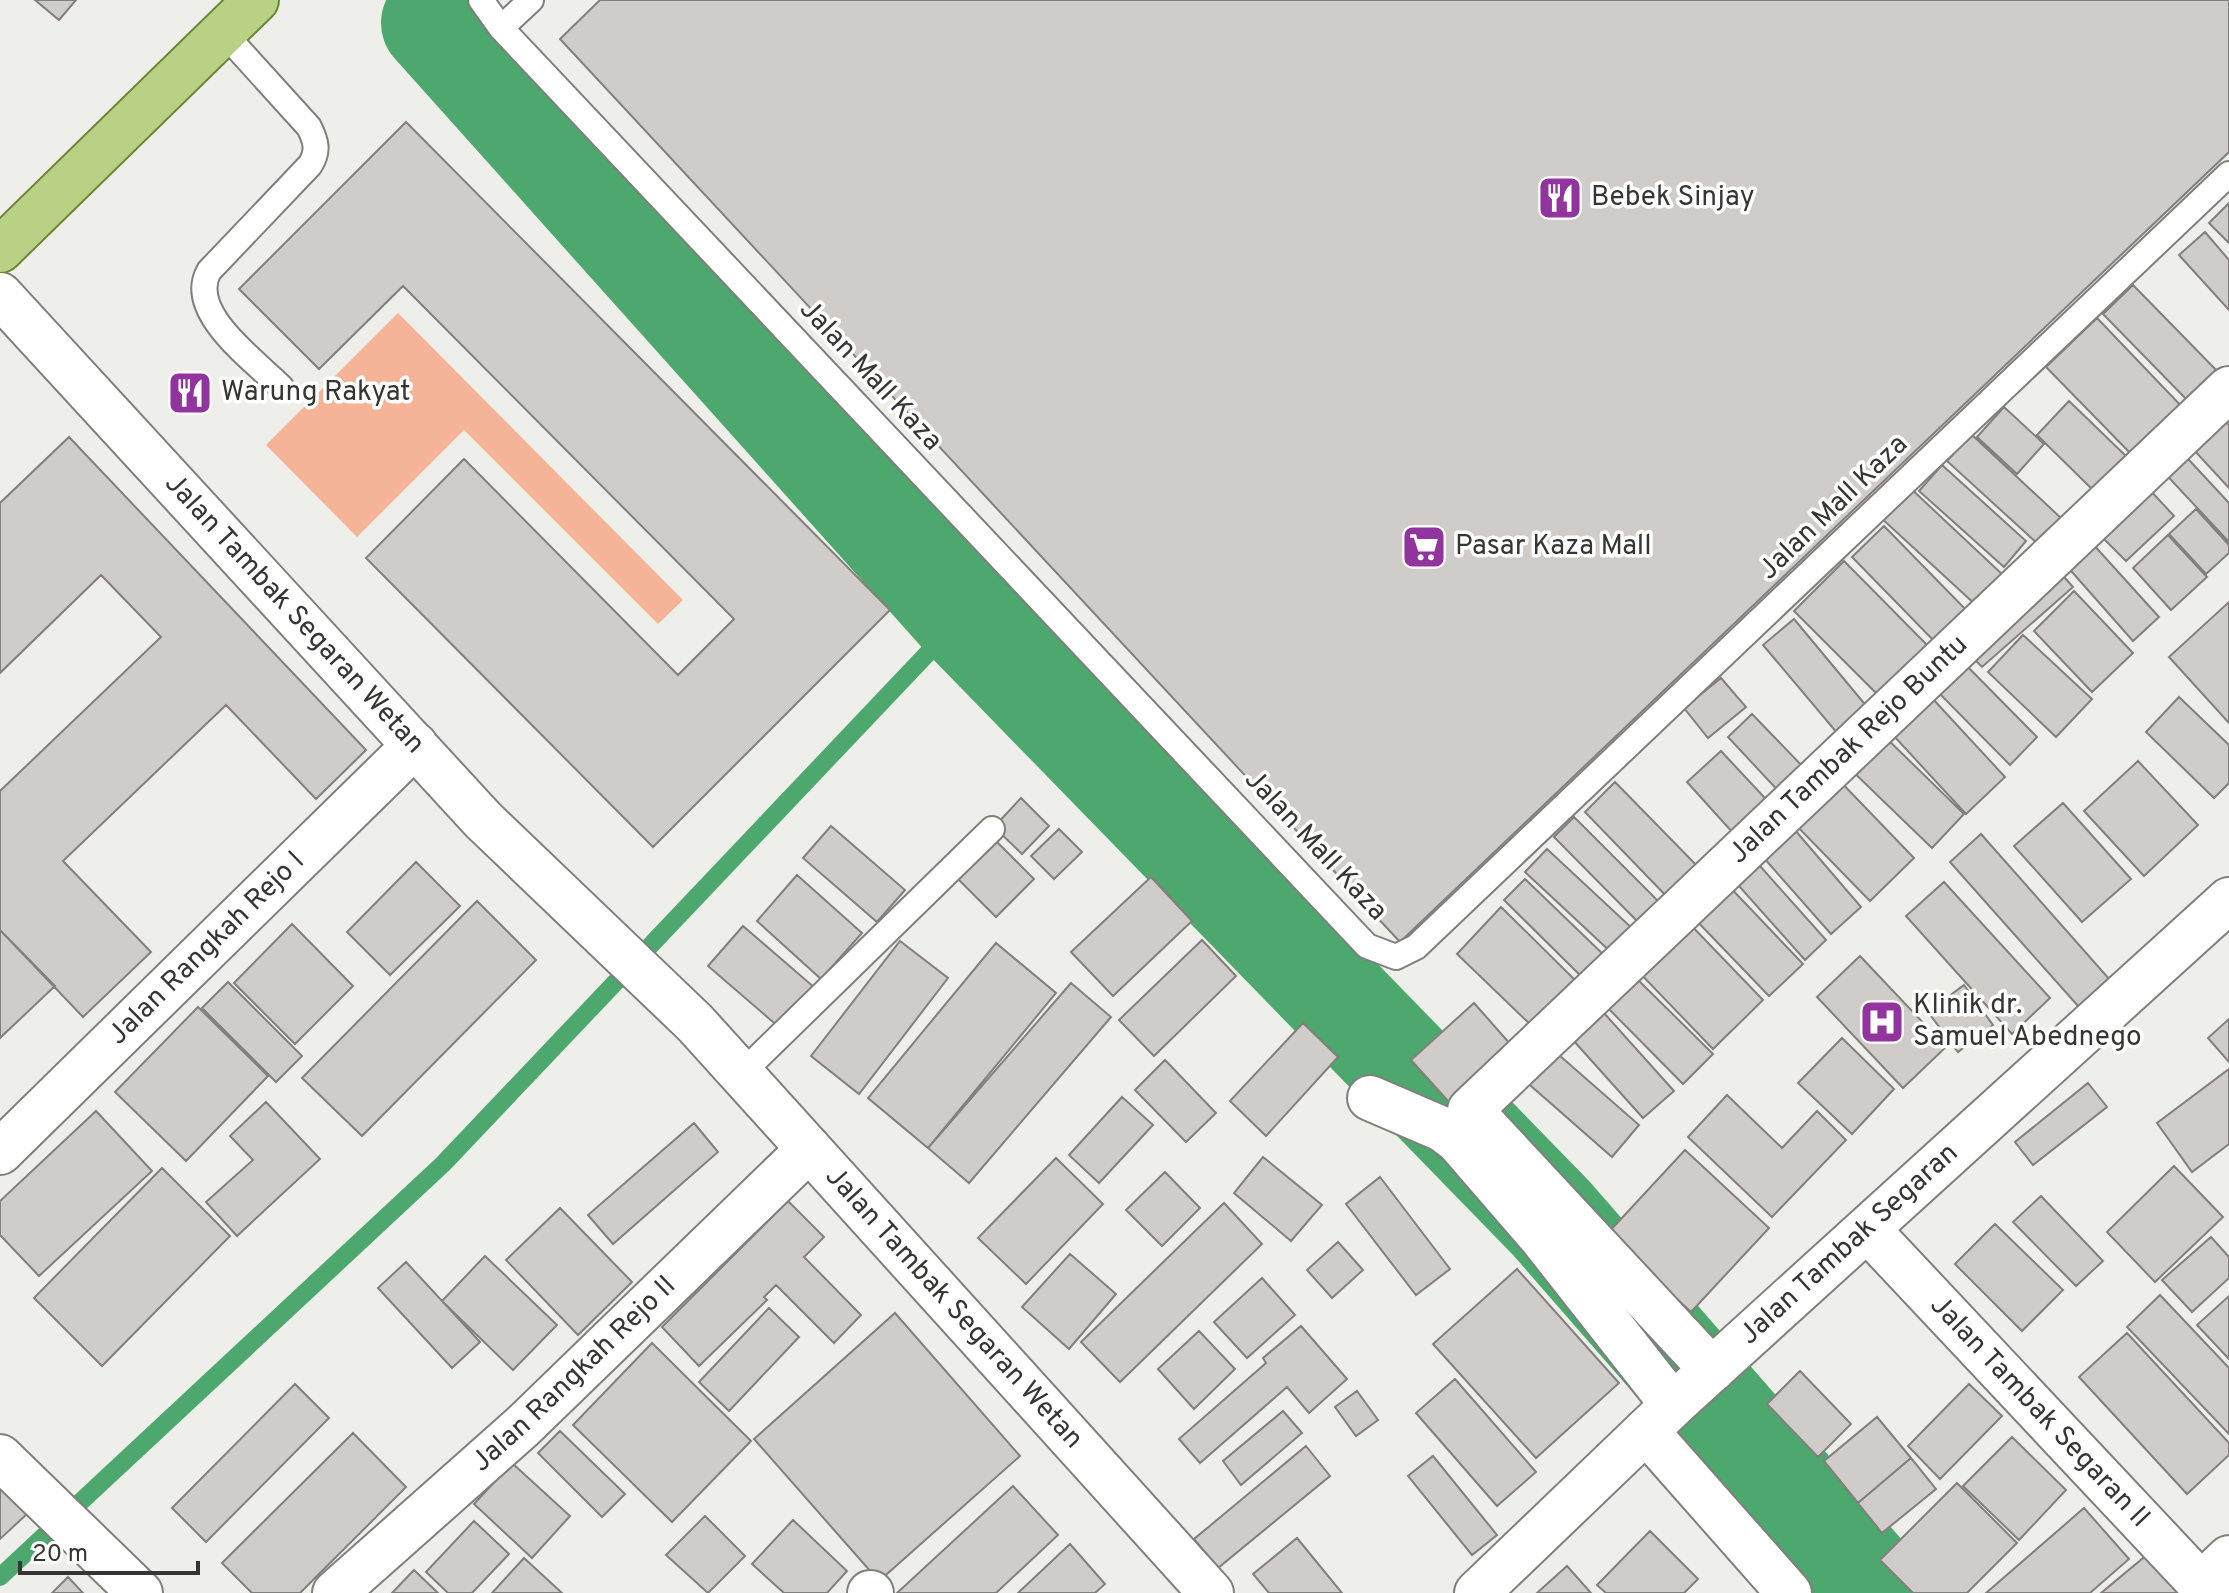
<svg xmlns="http://www.w3.org/2000/svg" width="2229" height="1593" viewBox="0 0 2229 1593" font-family="Overpass,sans-serif">
  <style>
    .grass { fill: #f5b498 }
    .lines { fill: none; stroke-linecap: round; stroke-linejoin: round }
    .stream { stroke: #4ca86d; stroke-width: 18 }
    .river { stroke: #4ca86d; stroke-width: 106 }
    .building { fill: #cfccca; stroke: #827f7d; stroke-width: 2 }
    .service-casing { stroke: #7f7f7c; stroke-width: 28 }
    .minor-casing { stroke: #7f7f7c; stroke-width: 48 }
    .primary-casing { stroke: #6c8634; stroke-width: 48 }
    .service { stroke: #fff; stroke-width: 24 }
    .minor { stroke: #fff; stroke-width: 44 }
    .primary { stroke: #b8d185; stroke-width: 44 }
    .labels { text-anchor: middle; dominant-baseline: central; stroke-width: 7; stroke-linejoin: round; paint-order: stroke }
    .poi-label { font-size: 28px; fill: #353534; stroke: #fff; text-anchor: start }
    .street-label { font-size: 28px; fill: #353534; stroke: #fff }
  </style>
  <rect width="100%" height="100%" fill="#eeeeea"/>
  <!-- grass -->
  <path class="grass" d="M398 313 683 600 658 624 464 430 357 537 266 445Z"/>
  <g class="lines">
    <!-- stream -->
    <path class="stream" d="M0 1577 443 1164 964 615"/>
    <!-- river -->
    <path class="river" d="M434 23 964 615 1552 1219 1878 1593"/>
  </g>
  <!-- building -->
  <path class="building" d="M35 0H76L59 20Z
    M600 0H2229V152L1400 942 560 39Z
    M406 122 890 610 653 847 366 558 464 459 678 675 734 619 403 286 319 369 239 289Z
    M2229 203V243L2209 223Z
    M2205 232 2229 260V310L2179 255Z
    M2133 285 2221 375 2191 404 2103 314Z
    M2097 318 2186 411 2136 459 2046 367Z
    M2069 401 2127 457 2094 491 2037 435Z
    M2004 407 2044 444 2017 474 1977 437Z
    M2214 408 2229 425V488L2182 437Z
    M1971 434 2062 519 2038 544 1947 461Z
    M69 437 366 750 316 799 226 705 63 861 151 952 83 1017 0 930V791L161 637 101 575 0 673V503Z
    M2177 447 2229 503V542L2158 466Z
    M1942 465 2026 541 2004 567 1919 491Z
    M1907 485 2004 576 1977 606 1879 516Z
    M2148 488 2174 516 2126 561 2099 534Z
    M2196 509 2229 545V553L2206 574 2169 534Z
    M1884 526 1972 616 1940 647 1852 557Z
    M2082 532 2159 617 2133 641 2057 555Z
    M2168 535 2207 577 2171 610 2133 568Z
    M1844 561 1933 651 1883 700 1794 611Z
    M2056 568 2073 587 1982 667 1964 649Z
    M2074 591 2133 653 2092 692 2034 631Z
    M2229 602V723L2169 657Z
    M1794 619 1868 708 1838 734 1763 645Z
    M2023 635 2092 699 2056 737 1988 672Z
    M1959 658 2037 737 2010 765 1932 686Z
    M1721 678 1746 707 1708 738 1684 708Z
    M2179 697 2229 745V783L2214 798 2146 732Z
    M1932 698 2005 777 1966 814 1893 735Z
    M1752 714 1808 772 1783 796 1728 737Z
    M1878 730 1964 814 1932 848 1845 764Z
    M1721 751 1777 811 1743 844 1687 782Z
    M2138 761 2198 825 2144 876 2084 811Z
    M1834 775 1914 858 1870 901 1790 819Z
    M1615 782 1705 874 1674 904 1585 812Z
    M1021 798 1049 826 1022 854 994 827Z
    M2063 803 2131 879 2082 922 2014 846Z
    M1574 817 1664 907 1643 927 1554 837Z
    M1788 822 1861 907 1831 934 1756 849Z
    M831 826 905 890 877 922 803 858Z
    M1059 829 1082 852 1054 879 1031 856Z
    M1981 834 2110 980 2079 1007 1950 862Z
    M991 836 1034 879 996 917 953 874Z
    M1547 849 1635 931 1613 954 1525 872Z
    M1752 857 1826 940 1805 960 1731 877Z
    M416 862 460 906 390 975 347 932Z
    M797 875 862 933 821 979 757 921Z
    M1151 877 1192 921 1113 996 1071 952Z
    M1525 879 1607 958 1585 980 1504 900Z
    M1725 882 1803 964 1769 996 1691 915Z
    M1944 882 2050 998 2012 1034 1906 916Z
    M477 901 536 960 362 1136 302 1078Z
    M1501 907 1579 984 1535 1029 1457 954Z
    M1684 918 1763 1000 1713 1049 1634 967Z
    M292 924 353 986 295 1044 234 983Z
    M743 926 815 988 780 1028 708 966Z
    M0 930 55 986 0 1038Z
    M1202 940 1236 976 1154 1056 1119 1020Z
    M900 941 948 978 859 1094 811 1056Z
    M996 943 1056 993 928 1148 868 1098Z
    M1860 956 1946 1047 1903 1088 1817 997Z
    M1630 972 1713 1054 1683 1084 1601 1001Z
    M228 982 302 1056 276 1082 202 1008Z
    M1071 983 1111 1017 969 1183 928 1148Z
    M1964 985 1993 1025 1958 1052 1928 1012Z
    M1474 1003 1519 1054 1457 1111 1411 1060Z
    M1595 1003 1674 1091 1643 1118 1564 1030Z
    M198 1007 268 1076 186 1161 115 1092Z
    M2229 1019V1062L2208 1038Z
    M1303 1023 1338 1057 1266 1136 1230 1101Z
    M1842 1038 1894 1089 1852 1134 1798 1083Z
    M1551 1048 1639 1125 1612 1157 1523 1079Z
    M1165 1060 1216 1113 1186 1142 1135 1090Z
    M2229 1069V1144L2192 1172 2157 1123Z
    M2088 1083 2107 1107 2033 1165 2015 1142Z
    M1727 1095 1782 1148 1817 1111 1846 1140 1772 1217 1688 1137Z
    M1122 1097 1153 1125 1099 1183 1069 1155Z
    M266 1102 320 1159 237 1236 206 1202 253 1160 230 1136Z
    M96 1111 152 1171 39 1276 0 1235V1201Z
    M694 1123 718 1152 613 1244 588 1215Z
    M1685 1150 1769 1228 1691 1312 1607 1234Z
    M1263 1157 1322 1205 1291 1241 1234 1193Z
    M1056 1158 1103 1204 1026 1284 978 1238Z
    M2174 1166 2223 1217 2155 1282 2107 1232Z
    M162 1168 230 1236 102 1366 34 1298Z
    M1165 1172 1200 1208 1162 1246 1126 1210Z
    M1380 1177 1450 1269 1416 1295 1346 1204Z
    M2041 1196 2103 1261 2076 1286 2013 1222Z
    M788 1201 824 1237 804 1257 861 1315 834 1343 776 1285 764 1297 767 1300 699 1366 662 1327Z
    M1224 1203 1262 1244 1120 1382 1081 1342Z
    M560 1208 632 1282 578 1335 506 1260Z
    M1995 1224 2063 1290 2022 1331 1955 1264Z
    M2211 1237 2229 1257V1278L2192 1312 2162 1280Z
    M1338 1242 1363 1270 1332 1298 1307 1270Z
    M1070 1254 1116 1294 1069 1349 1022 1307Z
    M485 1256 557 1325 513 1370 442 1301Z
    M406 1262 480 1342 452 1368 378 1288Z
    M1517 1269 1619 1383 1536 1458 1433 1344Z
    M1262 1278 1295 1315 1247 1358 1214 1322Z
    M2160 1295 2229 1368V1434L2127 1327Z
    M2229 1296V1359L2197 1325Z
    M769 1308 799 1337 729 1411 699 1382Z
    M895 1313 1020 1456 879 1581 754 1439Z
    M1301 1326 1347 1379 1309 1413 1287 1387 1200 1463 1179 1439 1266 1363 1263 1358Z
    M1199 1331 1235 1369 1194 1409 1158 1369Z
    M2127 1333 2229 1443V1455L2187 1494 2079 1377Z
    M652 1343 751 1441 672 1522 573 1425Z
    M1800 1371 1851 1424 1818 1457 1767 1404Z
    M1455 1379 1536 1472 1497 1506 1416 1413Z
    M295 1384 329 1418 206 1542 172 1508Z
    M1969 1384 2002 1416 1940 1479 1908 1446Z
    M1357 1391 1378 1420 1356 1436 1335 1407Z
    M1283 1411 1302 1433 1241 1485 1223 1461Z
    M1877 1417 1911 1458 1858 1503 1824 1461Z
    M560 1431 625 1494 602 1517 538 1453Z
    M353 1433 406 1487 300 1593H252L222 1563Z
    M2012 1437 2066 1490 2019 1540 1963 1486Z
    M1306 1446 1330 1476 1218 1568 1194 1539Z
    M1433 1456 1497 1535 1472 1555 1408 1476Z
    M1911 1458 1936 1489 1882 1533 1858 1503Z
    M512 1463 570 1516 532 1558 474 1504Z
    M0 1483 28 1513 0 1539Z
    M1957 1483 2017 1543 1967 1593H1913L1880 1560Z
    M1013 1486 1058 1535 996 1593H897Z
    M2084 1508 2129 1559 2090 1593H1986Z
    M705 1516 745 1556 708 1593 666 1555Z
    M793 1520 847 1571 827 1593H784L752 1564Z
    M474 1521 509 1554 472 1593H448L426 1572Z
    M1650 1531 1698 1579 1684 1593H1606L1597 1585Z
    M1297 1538 1342 1593H1269L1253 1574Z
    M1070 1544 1105 1584 1095 1593H1018Z
    M2148 1554 2182 1593H2101Z
    M524 1558 562 1593H492Z
    M1567 1566 1591 1593H1537Z
    M414 1570 438 1593H392Z
    M68 1577 83 1593H52Z"/>
  <g class="lines">
    <!-- service casing -->
    <g class="service-casing">
      <path id="service" d="M481 0 501 28 1367 946 1396 957 1416 947 2229 174
        M501 28 531 0
        M222 31 309 127C316 141 319 151 310 165L209 271C186 312 254 360 281 387
        M741 1074 992 829"/>
    </g>
    <!-- minor casing -->
    <g class="minor-casing">
      <g id="minor">
        <path id="s1" d="M0 295 483 820 695 1023 1211 1593"/>
        <path d="M1370 1098 1442 1129 1458 1141 1541 1237 1673 1405"/>
        <path id="s2" d="M0 1152 415 745"/>
        <path id="s3" d="M1868 1230 2209 1593"/>
        <path id="s4" d="M1712 1370 1470 1110 2229 389"/>
        <path d="M1646 1431 1789 1593"/>
        <path d="M0 1457 140 1593"/>
        <path d="M2201 1585 2229 1558"/>
        <path id="s5" d="M335 1593 522 1427 809 1149"/>
        <path d="M870 1593H871"/>
        <path id="s6" d="M1477 1593 1673 1405 2229 900"/>
      </g>
    </g>
    <!-- primary casing -->
    <g class="primary-casing">
      <path id="primary" d="M0 250 256 0"/>
    </g>
    <!-- service -->
    <use href="#service" class="service"/>
    <!-- minor -->
    <use href="#minor" class="minor"/>
    <!-- primary -->
    <use href="#primary" class="primary"/>
  </g>
  <!-- icons -->
  <defs>
    <g id="restaurant-square" transform="scale(2.3)"><rect x="-9" y="-9" width="18" height="18" rx="4" fill="#92349e" stroke="#fff"/><path d="M-5-6h1v4h1v-4h1v4h1v-4h1v5L-1.5 .5V6h-2V.5L-5-1ZM5-6V6H3V1.5H1.5Q1.5-4 5-6Z" fill="#fff"/></g>
    <g id="supermarket-square" transform="scale(2.3)"><rect x="-9" y="-9" width="18" height="18" rx="4" fill="#92349e" stroke="#fff"/><path d="M-6-5.5h2.5l.6 2H6L4.5 2H-2.5L-4.4-4H-6ZM-1.5 3.2a1.3 1.3 0 1 0 .1 0ZM3 3.2a1.3 1.3 0 1 0 .1 0Z" fill="#fff"/></g>
    <g id="hospital-square" transform="scale(2.3)"><rect x="-9" y="-9" width="18" height="18" rx="4" fill="#92349e" stroke="#fff"/><path d="M-5-5h3v3.5h4V-5h3V5h-3V1.5h-4V5h-3Z" fill="#fff"/></g>
  </defs>
  <g fill-rule="evenodd">
    <use href="#restaurant-square" x="1560" y="198"/>
    <use href="#restaurant-square" x="190" y="393"/>
    <use href="#supermarket-square" x="1424" y="547"/>
    <use href="#hospital-square" x="1882" y="1022"/>
  </g>
  <g class="labels">
    <!-- poi labels -->
    <g class="poi-label">
      <text x="1591" y="198">Bebek Sinjay</text>
      <text x="221" y="393">Warung Rakyat</text>
      <text x="1455" y="547">Pasar Kaza Mall</text>
      <text x="1913" y="1006">Klinik dr.<tspan x="1913" dy="32">Samuel Abednego</tspan></text>
    </g>
    <!-- street labels -->
    <g class="street-label">
      <text transform="translate(870 376) rotate(47)">Jalan Mall Kaza</text>
      <text transform="translate(1834 508) rotate(-44)">Jalan Mall Kaza</text>
      <text stroke="none"><textPath href="#s1" startOffset="434">Jalan Tambak Segaran Wetan</textPath></text>
      <text stroke="none"><textPath href="#s4" startOffset="878">Jalan Tambak Rejo Buntu</textPath></text>
      <text transform="translate(1315 846) rotate(47)">Jalan Mall Kaza</text>
      <text stroke="none"><textPath href="#s2" startOffset="290">Jalan Rangkah Rejo I</textPath></text>
      <text stroke="none"><textPath href="#s6" startOffset="510">Jalan Tambak Segaran</textPath></text>
      <text stroke="none"><textPath href="#s1" startOffset="1392">Jalan Tambak Segaran Wetan</textPath></text>
      <text stroke="none"><textPath href="#s5" startOffset="324">Jalan Rangkah Rejo II</textPath></text>
      <text stroke="none"><textPath href="#s3" startOffset="250">Jalan Tambak Segaran II</textPath></text>
    </g>
  </g>
  <!-- scale -->
  <path d="M20 1561v12h178v-12" fill="none" stroke="#353534" stroke-width="4"/>
  <text x="32" y="1561" font-size="24" fill="#353534" stroke="#ffffff" stroke-width="6" paint-order="stroke">20 m</text>
</svg>
